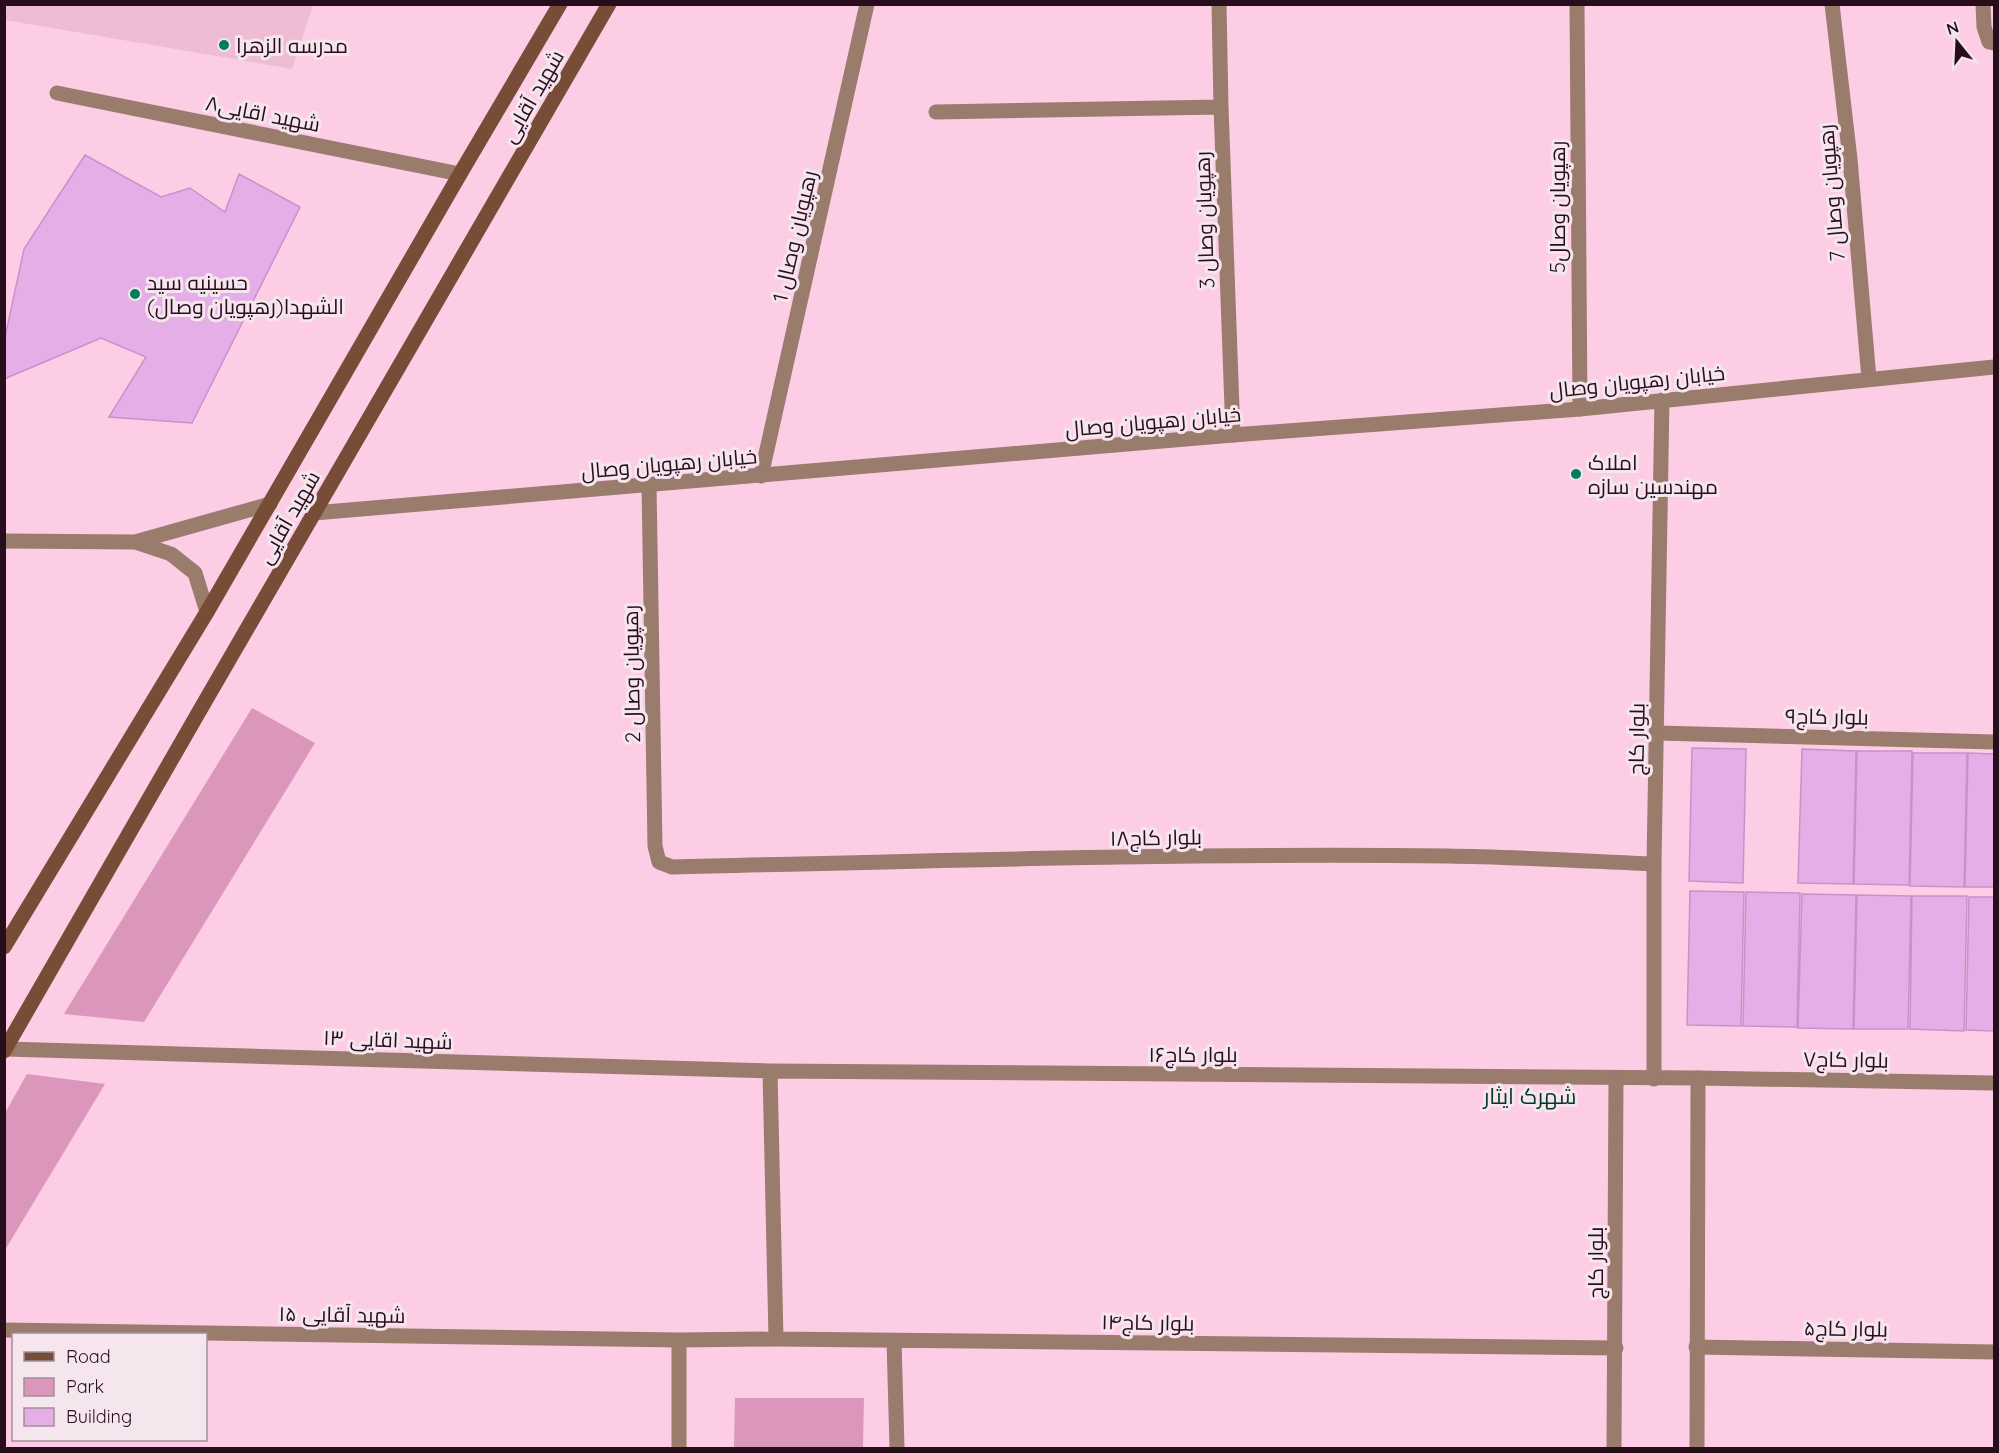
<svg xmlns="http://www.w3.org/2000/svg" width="1999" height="1453" viewBox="0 0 1999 1453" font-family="Quicksand,Cairo,sans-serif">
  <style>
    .built { fill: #efbcd6 }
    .green { fill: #db96bb }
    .building { fill: #e6aee6; stroke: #ca90cb; stroke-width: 1.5 }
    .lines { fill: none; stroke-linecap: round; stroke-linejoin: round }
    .minor { stroke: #9a7c6d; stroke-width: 15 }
    .tertiary { stroke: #9a7c6d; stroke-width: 15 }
    .secondary { stroke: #784d38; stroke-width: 15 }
    .poi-dot { fill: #027d5c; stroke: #f5e5ed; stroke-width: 2 }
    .labels { text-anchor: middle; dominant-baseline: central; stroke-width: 6; stroke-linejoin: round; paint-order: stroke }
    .poi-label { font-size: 21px; fill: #280d1d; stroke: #f5e5ed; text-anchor: start }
    .street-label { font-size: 21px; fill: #280d1d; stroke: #f5e5ed }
    .neighbourhood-label { font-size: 22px; fill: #033727; stroke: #f5e5ed }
  </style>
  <rect width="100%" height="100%" fill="#fdcde6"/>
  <!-- built -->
  <path class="built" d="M4 5 5 4 313 5 292 69 5 20Z"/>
  <!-- green -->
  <path class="green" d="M252 708 315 743 144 1022 64 1014Z
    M27 1074 105 1084 5 1250V1113Z
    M735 1398H864L863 1448H734Z"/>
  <!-- building -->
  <path class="building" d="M85 155 161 197 190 188 225 212 239 174 300 207 192 423 109 417 146 357 101 338 4 379V342L24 249Z
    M1692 748 1746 749 1743 883 1689 881Z
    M1802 749 1856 751 1853 884 1798 883Z
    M1857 751H1912L1909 885 1854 884Z
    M1913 753H1967L1964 887 1910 886Z
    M1968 753 1994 754V887H1965Z
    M1690 891 1744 892 1741 1026 1687 1025Z
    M1746 892 1800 893 1797 1027 1743 1026Z
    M1802 894 1856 895 1853 1029 1798 1028Z
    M1857 895 1911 896 1908 1029H1854Z
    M1912 896H1967L1964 1031 1910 1029Z
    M1969 897H1994V1031L1966 1030Z"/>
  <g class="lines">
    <!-- minor -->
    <path class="minor" d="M1219 4 1221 107 1233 435
      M1577 4 1580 409
      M1832 4 1850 159 1869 379
      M1983 4 1984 27 1989 42 1994 43
      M57 93 460 174
      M936 112 1221 107
      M761 476 867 4
      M649 485 655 846 659 862 672 867C930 861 1189 853 1447 856 1516 857 1585 861 1654 864
      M1658 733 1994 742
      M6 1049 770 1071 1698 1078 1994 1083
      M770 1071 776 1339
      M4 1330 679 1340 776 1339 1616 1348
      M894 1340 897 1448
      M1696 1347 1994 1352
      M679 1448V1340"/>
    <!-- tertiary -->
    <path class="tertiary" d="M314 513 1233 435 1580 409 1994 367
      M4 541 135 542 270 504
      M135 542 171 554 195 573 207 612
      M1654 1079V864L1662 400
      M1614 1448 1616 1078
      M1697 1448 1698 1078"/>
    <!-- secondary -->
    <path class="secondary" d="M4 947 207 612 460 174 560 4
      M4 1051 200 710 609 4"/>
  </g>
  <!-- markers -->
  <g class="poi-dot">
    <circle cx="224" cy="45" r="6"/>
    <circle cx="135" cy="294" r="6"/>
    <circle cx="1576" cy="474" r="6"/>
  </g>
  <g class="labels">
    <!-- poi labels -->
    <g class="poi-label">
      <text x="236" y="45">مدرسه الزهرا</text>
      <text x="147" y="282">حسینیه سید<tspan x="147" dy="24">الشهدا(رهپویان وصال)</tspan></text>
      <text x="1588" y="462">املاک<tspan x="1588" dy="24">مهندسین سازه</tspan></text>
    </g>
    <!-- street labels -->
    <g class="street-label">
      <text transform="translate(532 96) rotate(-60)">شهید آقایی</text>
      <text transform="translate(263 113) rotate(11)">شهید اقایی۸</text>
      <text transform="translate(1831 193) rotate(-95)">7 رهپویان وصال</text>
      <text transform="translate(1557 207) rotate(-90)">رهپویان وصال5</text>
      <text transform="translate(1204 220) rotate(-92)">3 رهپویان وصال</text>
      <text transform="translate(794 236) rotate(-77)">1 رهپویان وصال</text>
      <text transform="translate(1637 381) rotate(-6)">خیابان رهپویان وصال</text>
      <text transform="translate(1153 421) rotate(-5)">خیابان رهپویان وصال</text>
      <text transform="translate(669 463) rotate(-5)">خیابان رهپویان وصال</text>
      <text transform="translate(288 517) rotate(-60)">شهید آقایی</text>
      <text transform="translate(631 674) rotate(-91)">2 رهپویان وصال</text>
      <text transform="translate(1827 716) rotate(1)">بلوار کاج۹</text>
      <text transform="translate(1636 739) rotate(-89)">بلوار کاج</text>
      <text transform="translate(1156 837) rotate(-1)">بلوار کاج۱۸</text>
      <text transform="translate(388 1039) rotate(2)">شهید اقایی ۱۳</text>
      <text x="1193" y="1054">بلوار کاج۱۶</text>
      <text transform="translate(1846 1059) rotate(1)">بلوار کاج۷</text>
      <text transform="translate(1595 1263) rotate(-90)">بلوار کاج</text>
      <text transform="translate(342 1314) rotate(1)">شهید آقایی ۱۵</text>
      <text transform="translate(1148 1322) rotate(1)">بلوار کاج۱۴</text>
      <text transform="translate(1846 1328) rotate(1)">بلوار کاج۵</text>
    </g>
    <!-- neighbourhood labels -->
    <g class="neighbourhood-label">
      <text x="1530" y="1096">شهرک ایثار</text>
    </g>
  </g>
  <!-- border -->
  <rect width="1999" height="1453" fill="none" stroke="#280d1d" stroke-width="12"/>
  <!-- legend -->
  <rect x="12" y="1333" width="195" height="108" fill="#f5e5ed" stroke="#a38f9a" stroke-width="1.5"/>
  <rect x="24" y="1352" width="30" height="9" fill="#784d38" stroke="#a38f9a" stroke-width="1.5"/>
  <text x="66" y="1363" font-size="18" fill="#280d1d">Road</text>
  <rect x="24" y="1378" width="30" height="18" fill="#db96bb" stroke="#a38f9a" stroke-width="1.5"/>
  <text x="66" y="1393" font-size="18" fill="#280d1d">Park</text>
  <rect x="24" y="1408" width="30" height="18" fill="#e6aee6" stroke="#a38f9a" stroke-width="1.5"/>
  <text x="66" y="1423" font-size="18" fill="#280d1d">Building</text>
  <!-- north arrow -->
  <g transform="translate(1957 42) rotate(342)" stroke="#f5e5ed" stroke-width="4.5" paint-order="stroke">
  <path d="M0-4.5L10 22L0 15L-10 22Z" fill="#280d1d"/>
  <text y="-9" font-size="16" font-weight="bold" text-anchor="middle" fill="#280d1d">N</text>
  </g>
</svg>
